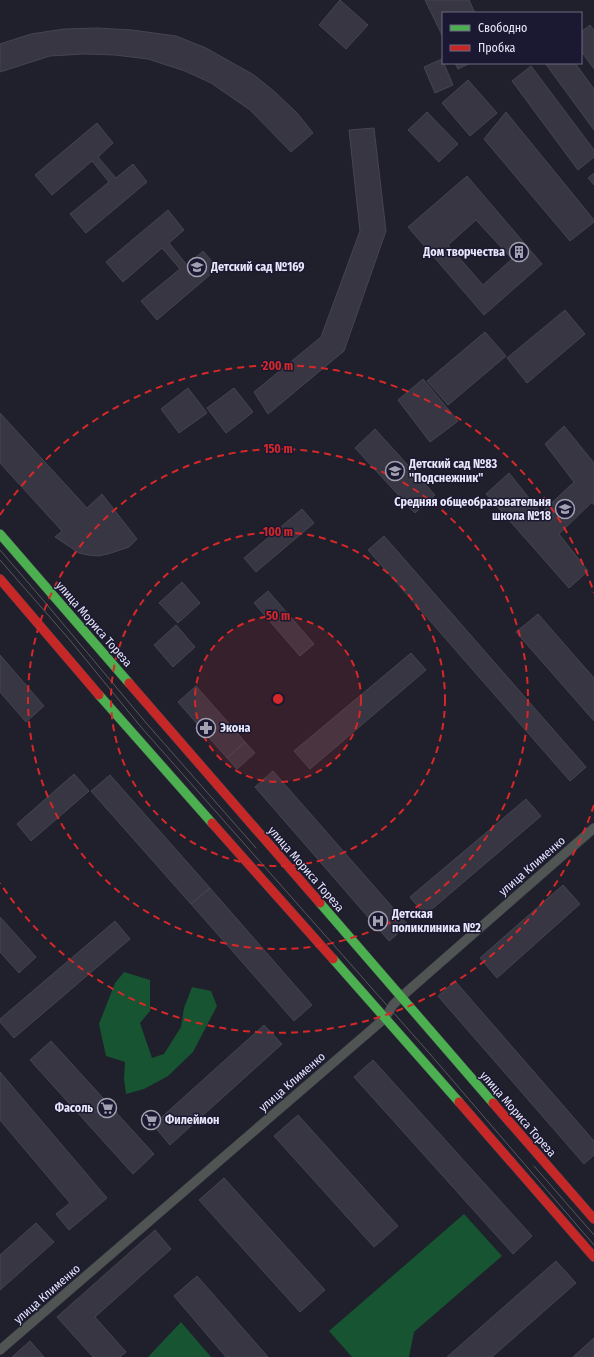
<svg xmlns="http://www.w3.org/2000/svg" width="594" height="1357" viewBox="0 0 594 1357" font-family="'Fira Sans Condensed',sans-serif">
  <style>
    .forest { fill: #175431 }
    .building { fill: #373642; stroke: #454550; fill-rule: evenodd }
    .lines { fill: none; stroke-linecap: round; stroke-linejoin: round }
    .street-casing { stroke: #3d3c48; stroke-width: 10 }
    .fast-casing { stroke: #3d3c48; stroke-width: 10 }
    .jam-casing { stroke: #3d3c48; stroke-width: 10 }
    .street { stroke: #505452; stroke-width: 9 }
    .fast { stroke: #4caf50; stroke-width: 9 }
    .jam { stroke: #c62828; stroke-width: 9 }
    .tram { stroke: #57585e; stroke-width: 1 }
    .ring { fill: none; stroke: #d62828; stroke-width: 2; stroke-dasharray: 7 5 }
    .labels { text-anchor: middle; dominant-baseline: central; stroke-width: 3; stroke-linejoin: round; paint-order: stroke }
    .poi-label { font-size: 12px; font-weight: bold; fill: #e7e7f9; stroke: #1b1932; text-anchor: start }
    .street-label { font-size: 12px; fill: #e7e7f9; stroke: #1b1932 }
    .centre { fill: #d62828; stroke: #1b1932; stroke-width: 2 }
    .ring-label { font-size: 12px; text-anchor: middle; font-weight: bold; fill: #d62828; stroke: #1b1932; stroke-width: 3; stroke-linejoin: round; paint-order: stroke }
  </style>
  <rect width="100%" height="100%" fill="#201f2c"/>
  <!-- forest -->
  <path class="forest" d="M124 972 150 980V1011L140 1023 152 1058 164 1054 181 1027 184 1008 192 987 211 991 217 1006 193 1052 168 1076 144 1089 126 1094 124 1079 125 1062 106 1056 99 1024 115 983Z
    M464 1214 502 1256 414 1332 409 1357H352L329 1331Z
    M181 1322 211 1357H148Z"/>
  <!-- building -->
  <path class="building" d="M340 0 368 25 346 49 319 25Z
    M425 0H469L475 13H443V37Z
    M590 25 594 30V69L581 51V32Z
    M97 28 132 30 176 36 206 48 254 75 275 92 298 114 313 133 291 152 250 110 211 83 185 71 148 59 115 55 84 54 50 56 0 72V44L31 34 64 29Z
    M442 59 453 85 435 93 424 67Z
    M455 63H470L458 69Z
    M545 63H575L594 89V130Z
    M531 66 594 150V157L578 170 512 81Z
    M468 80 497 113 470 136 442 103Z
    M427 112 458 144 439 162 408 130Z
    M506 112 594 220V222L570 241 484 139Z
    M97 123 113 143 98 157 116 178 133 164 147 182 86 233 70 214 109 182 92 161 52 195 35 175Z
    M374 128 386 231 344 351 268 414 254 392 321 337 360 231 349 130Z
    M594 173V185L588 178Z
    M467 176 542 264 484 315 408 227ZM476 220 512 259 483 285 448 245Z
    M168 210 184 230 169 243 187 265 203 251 218 268 157 320 141 301 180 269 162 248 123 282 106 262Z
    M565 310 585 334 527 383 507 358Z
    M485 332 506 356 448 405 427 381Z
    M423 379 458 421 430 442 398 400Z
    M188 388 207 413 179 433 161 409Z
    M234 388 253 412 226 433 207 408Z
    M0 413 87 508 102 494 137 539 129 547 108 554 98 556 88 555 79 553 55 537 62 531 0 463Z
    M564 426 594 463V505L592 502 559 534 588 571 569 588 486 494 509 473 541 513 574 482 545 444Z
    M375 429 435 495 415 513 355 448Z
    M302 509 314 523 256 572 244 558Z
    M384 536 586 767 570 781 368 550Z
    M182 582 200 603 178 623 159 603Z
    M268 591 314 644 300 656 254 603Z
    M538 614 594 678V721L516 632Z
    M176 625 195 647 173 667 154 645Z
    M411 653 426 670 310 769 294 751Z
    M0 655 44 706 26 722 0 692Z
    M196 686 245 742 227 758 178 702Z
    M245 742 255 753 237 769 227 758Z
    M273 771 408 925 389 941 255 787Z
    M74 774 89 791 31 841 17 824Z
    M110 775 210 888 191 904 91 791Z
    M526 799 541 816 425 915 410 897Z
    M563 885 580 904 497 978 480 958Z
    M210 888 312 1005 294 1021 191 904Z
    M0 917 36 957 19 973 0 952Z
    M115 921 130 939 14 1038 0 1022V1019Z
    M455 981 594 1141V1155L584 1164 438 996Z
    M264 1025 282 1044 170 1145 153 1125Z
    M51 1041 154 1154 133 1174 30 1060Z
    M373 1060 532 1236 513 1254 354 1077Z
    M0 1072 107 1198 69 1230 56 1214 70 1203 0 1120Z
    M298 1115 398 1226 374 1247 274 1136Z
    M224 1178 325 1290 300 1312 199 1200Z
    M36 1223 54 1242 0 1290V1255Z
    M155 1230 171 1249 95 1317 126 1352 120 1357H93L57 1317Z
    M556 1261 576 1283 492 1357H447Z
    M197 1276 268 1357H226L174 1296Z
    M594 1338V1357H573Z
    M30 1341 44 1357H12Z"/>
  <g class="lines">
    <!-- street casing -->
    <g class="street-casing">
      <path id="street" d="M0 1350 385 1018 393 1005 401 997 594 828"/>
    </g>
    <!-- fast casing -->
    <g class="fast-casing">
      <path id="fast" d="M0 534 129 683
        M99 695 212 823
        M320 903 493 1103
        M333 959 459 1102"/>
    </g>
    <!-- jam casing -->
    <g class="jam-casing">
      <path id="jam" d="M0 579 99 695
        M129 683 320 903
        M212 823 333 959
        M459 1102 594 1257
        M493 1103 594 1219"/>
    </g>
    <!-- street -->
    <use href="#street" class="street"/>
    <!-- fast -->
    <use href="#fast" class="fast"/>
    <!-- jam -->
    <use href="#jam" class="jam"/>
    <!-- tram -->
    <path class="tram" d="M0 550 43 600 147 724 256 848
      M0 560 69 639 141 727 430 1054 594 1245
      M534 1166 594 1235"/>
  </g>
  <!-- distance rings -->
  <circle cx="278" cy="699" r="83" fill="#d62828" fill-opacity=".12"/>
  <g class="ring">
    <circle cx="278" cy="699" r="83"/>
    <circle cx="278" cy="699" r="167"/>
    <circle cx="278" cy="699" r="250"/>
    <path d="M594 805A333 333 0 0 1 0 883M0 515A333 333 0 0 1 594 593"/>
  </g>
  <!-- icons -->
  <defs>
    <g id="building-ring" transform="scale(1)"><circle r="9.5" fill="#1b1932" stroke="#a1a1b1" stroke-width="1.5"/><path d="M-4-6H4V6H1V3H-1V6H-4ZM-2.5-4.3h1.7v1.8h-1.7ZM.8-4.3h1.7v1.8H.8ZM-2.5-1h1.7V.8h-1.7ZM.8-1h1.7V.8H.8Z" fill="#a1a1b1"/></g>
    <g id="school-ring" transform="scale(1)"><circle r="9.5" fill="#1b1932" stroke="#a1a1b1" stroke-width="1.5"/><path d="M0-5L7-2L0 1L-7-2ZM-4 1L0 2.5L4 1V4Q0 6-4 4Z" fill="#a1a1b1"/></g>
    <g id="pharmacy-ring" transform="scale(1)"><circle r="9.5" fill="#1b1932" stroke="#a1a1b1" stroke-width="1.5"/><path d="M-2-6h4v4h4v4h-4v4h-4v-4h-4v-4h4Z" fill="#a1a1b1"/></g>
    <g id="hospital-ring" transform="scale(1)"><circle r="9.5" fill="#1b1932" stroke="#a1a1b1" stroke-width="1.5"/><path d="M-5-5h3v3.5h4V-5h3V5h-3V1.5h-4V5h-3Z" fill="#a1a1b1"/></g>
    <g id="supermarket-ring" transform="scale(1)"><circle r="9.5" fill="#1b1932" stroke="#a1a1b1" stroke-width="1.5"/><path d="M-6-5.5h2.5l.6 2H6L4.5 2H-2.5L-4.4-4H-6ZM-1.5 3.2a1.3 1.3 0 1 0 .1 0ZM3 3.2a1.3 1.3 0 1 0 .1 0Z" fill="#a1a1b1"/></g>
  </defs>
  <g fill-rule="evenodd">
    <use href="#building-ring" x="519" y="252"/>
    <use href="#school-ring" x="197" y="267"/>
    <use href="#school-ring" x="395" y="471"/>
    <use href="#school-ring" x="565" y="509"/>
    <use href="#pharmacy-ring" x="206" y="728"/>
    <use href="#hospital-ring" x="378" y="921"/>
    <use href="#supermarket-ring" x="107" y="1108"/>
    <use href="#supermarket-ring" x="151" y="1120"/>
  </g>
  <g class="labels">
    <!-- poi labels -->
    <g class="poi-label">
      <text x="505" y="252" text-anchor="end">Дом творчества</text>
      <text x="211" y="267">Детский сад №169</text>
      <text x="409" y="464">Детский сад №83<tspan x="409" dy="14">"Подснежник"</tspan></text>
      <text x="551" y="502" text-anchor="end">Средняя общеобразовательня<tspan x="551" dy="14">школа №18</tspan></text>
      <text x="220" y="728">Экона</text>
      <text x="392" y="914">Детская<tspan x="392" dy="14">поликлиника №2</tspan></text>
      <text x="93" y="1108" text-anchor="end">Фасоль</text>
      <text x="165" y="1120">Филеймон</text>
    </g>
    <!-- street labels -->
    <g class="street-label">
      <text transform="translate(94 624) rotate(49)">улица Мориса Тореза</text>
      <text transform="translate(532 866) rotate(-41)">улица Клименко</text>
      <text transform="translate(306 869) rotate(49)">улица Мориса Тореза</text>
      <text transform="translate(292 1082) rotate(-41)">улица Клименко</text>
      <text transform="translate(518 1114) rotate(49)">улица Мориса Тореза</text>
      <text transform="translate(47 1294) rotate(-41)">улица Клименко</text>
    </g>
  </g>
  <circle cx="278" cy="699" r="6" class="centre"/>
  <g class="ring-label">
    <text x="278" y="370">200 m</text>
    <text x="278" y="453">150 m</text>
    <text x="278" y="536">100 m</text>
    <text x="278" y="620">50 m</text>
  </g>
  <!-- legend -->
  <rect x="442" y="12" width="140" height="52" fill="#1b1932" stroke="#6d6b82"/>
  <rect x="450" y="25" width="20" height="6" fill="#4caf50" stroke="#6d6b82"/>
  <text x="478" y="32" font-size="12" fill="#e7e7f9">Свободно</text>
  <rect x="450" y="45" width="20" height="6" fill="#c62828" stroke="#6d6b82"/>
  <text x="478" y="52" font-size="12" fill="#e7e7f9">Пробка</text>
</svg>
